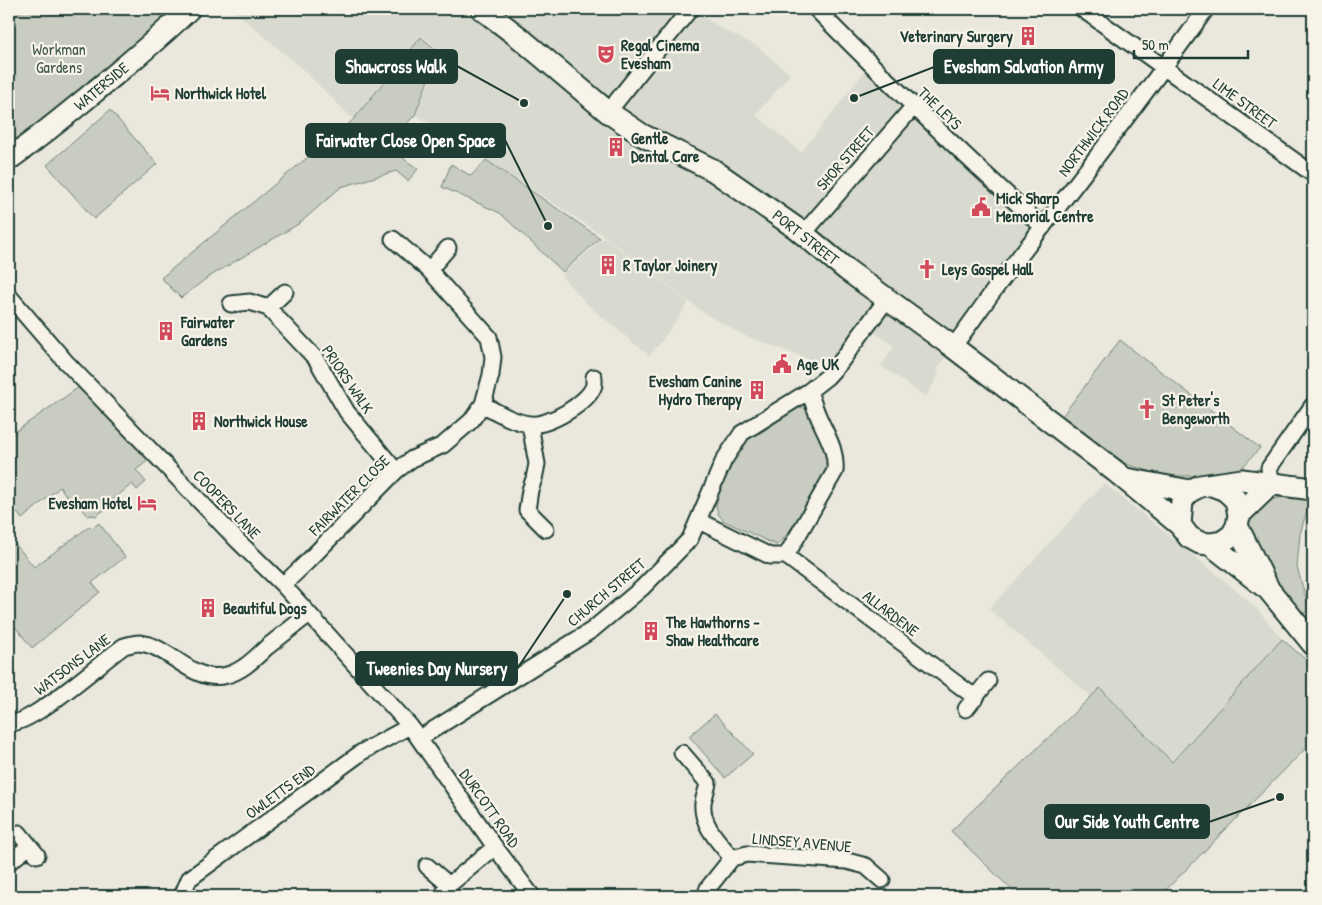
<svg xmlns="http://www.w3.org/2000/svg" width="1322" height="905" viewBox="0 0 1322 905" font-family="'Patrick Hand',sans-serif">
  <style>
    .built { fill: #d9dacf }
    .green { fill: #c8ccc1; stroke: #74847a }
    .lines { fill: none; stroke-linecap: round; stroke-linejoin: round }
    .street-casing { stroke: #1f3d34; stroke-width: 19 }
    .secondary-casing { stroke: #1f3d34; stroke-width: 25 }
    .street { stroke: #f7f3e8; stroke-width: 15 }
    .secondary { stroke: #f7f3e8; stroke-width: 21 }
    .labels { text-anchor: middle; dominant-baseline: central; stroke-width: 4.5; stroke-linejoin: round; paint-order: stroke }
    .poi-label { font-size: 16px; font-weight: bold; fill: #1f3d34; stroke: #f7f3e8; text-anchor: start }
    .park-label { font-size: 16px; fill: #415a50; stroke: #f7f3e8 }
    .street-label { font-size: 16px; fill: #1f3d34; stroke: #f7f3e8 }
    .leader { fill: none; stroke: #1f3d34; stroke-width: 2 }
    .callout-dot { fill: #1f3d34; stroke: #f7f3e8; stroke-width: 2 }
    .callout { fill: #1f3d34; stroke: #1f3d34; stroke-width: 2 }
    .callout-label { font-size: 18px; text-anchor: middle; font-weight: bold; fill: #fff }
  </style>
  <rect width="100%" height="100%" fill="#eae8dd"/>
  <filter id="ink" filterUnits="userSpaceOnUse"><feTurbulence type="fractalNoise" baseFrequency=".02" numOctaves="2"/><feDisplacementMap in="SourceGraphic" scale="10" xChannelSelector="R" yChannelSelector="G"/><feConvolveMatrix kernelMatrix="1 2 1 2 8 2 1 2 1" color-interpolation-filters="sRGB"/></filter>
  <g filter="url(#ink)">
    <!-- built -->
    <path class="built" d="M232 9H693L722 29 757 46 790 74 756 115 801 152 870 65 1040 226 937 369 939 374 926 397 881 366 894 346 865 326 832 367 745 336 704 313 604 236 416 115 441 52 422 35 353 119 300 67Z
      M604 237 689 302 664 338 649 356 588 305 561 276Z
      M1104 483 1241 594 1259 611 1282 639 1171 762 1100 688 1092 697 989 609Z"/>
    <!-- green -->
    <path class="green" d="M24 9H189L9 159V21Z
      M421 37 439 52 415 115 394 137 392 150 418 169 408 181 396 171 341 187 300 223 207 278 181 298 161 278 353 120Z
      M110 110 157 164 94 219 47 165Z
      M486 160 600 238 563 272 500 213 442 187 451 164 471 176Z
      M1120 340 1260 448 1241 469 1206 476H1165L1126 464 1059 420Z
      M79 387 149 460 136 470 146 482 137 490 132 484 110 502 112 504 96 516 92 515 88 516 79 505 75 508 60 487 22 519 9 503V436Z
      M796 407H803L812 415 824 441 828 466 799 517 782 541 776 545 724 521 718 514 716 506 720 487 733 458 745 439 762 432Z
      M1293 496 1311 497 1300 534 1297 567 1309 609 1301 616 1274 584 1254 550 1246 518C1260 501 1272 498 1293 496Z
      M99 523 125 557 92 583 100 592 32 648 9 619V536L34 567 90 526 92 528Z
      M1282 639 1313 666V741L1160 896H1018L951 831 1100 688 1172 762Z
      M715 714 753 754 725 778 689 736Z"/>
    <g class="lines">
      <!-- street casing -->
      <g class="street-casing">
        <path id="street" d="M816 9C890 84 965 157 1043 227
          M1082 9 1313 174
          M608 112 690 9
          M803 234 914 106
          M429 270 448 248
          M9 296 65 361 238 541 283 585 410 726 495 847 532 896
          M231 304 250 302 268 308 316 359 347 412 396 471
          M268 308 285 292
          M953 347C974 319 994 289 1016 261 1081 178 1145 95 1206 9
          M809 391 827 377 839 364 887 299
          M483 404C495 412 516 423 530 424 547 427 589 403 594 385 594 385 594 378 594 377
          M530 425 537 464 534 479 530 490 527 510 546 529
          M1272 483 1269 468 1313 405
          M786 556 976 698
          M283 585 307 562 396 471 412 459 443 445 471 421 483 404 491 375 493 357 489 337 429 270 393 239
          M966 709 988 681
          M9 723C31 726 102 661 124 646 129 645 134 643 139 643 170 645 192 685 227 675 243 671 255 658 267 647 281 636 295 625 309 614
          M420 738 592 630 642 588 690 539 724 460 742 433 809 391C812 400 815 409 819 418 827 436 837 451 835 471L786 556H770L699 521
          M682 753 708 783C707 790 704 796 703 803 701 825 719 842 732 858
          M19 833 37 855
          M9 862 30 846
          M427 866 449 885
          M182 896 189 879 362 752 410 726
          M442 896 449 885 495 847
          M705 896 708 888 732 858 747 854 847 861 866 866 882 880"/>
      </g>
      <!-- secondary casing -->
      <g class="secondary-casing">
        <path id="secondary" d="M482 9 520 38 608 112 642 135 713 170 796 228 847 270 953 347 1115 471 1180 525 1189 537 1200 543 1210 544 1222 542 1232 535 1237 526 1239 515 1236 500 1225 490 1212 485
          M9 159C40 137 70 112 99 88 130 62 161 37 189 9
          M1126 479 1190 491
          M1239 515 1272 483
          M1180 525 1182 501 1190 491 1200 486 1242 480 1313 489
          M1237 526 1269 590 1313 644
          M1210 544 1265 587"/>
      </g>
      <!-- street -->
      <use href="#street" class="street"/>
      <!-- secondary -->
      <use href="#secondary" class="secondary"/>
    </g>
  </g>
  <!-- icons -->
  <defs>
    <g id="building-bare" transform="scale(1.5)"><path d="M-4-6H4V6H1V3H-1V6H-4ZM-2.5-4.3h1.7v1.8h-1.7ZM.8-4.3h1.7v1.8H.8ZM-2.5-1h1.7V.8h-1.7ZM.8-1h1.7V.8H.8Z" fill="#d1495b" stroke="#f7f3e8" stroke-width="2.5" paint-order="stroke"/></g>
    <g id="theatre-bare" transform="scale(1.5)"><path d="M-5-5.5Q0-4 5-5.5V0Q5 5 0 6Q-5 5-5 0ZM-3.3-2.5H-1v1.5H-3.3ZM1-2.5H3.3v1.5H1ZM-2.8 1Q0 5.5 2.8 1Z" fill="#d1495b" stroke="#f7f3e8" stroke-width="2.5" paint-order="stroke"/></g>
    <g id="hotel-bare" transform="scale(1.5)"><path d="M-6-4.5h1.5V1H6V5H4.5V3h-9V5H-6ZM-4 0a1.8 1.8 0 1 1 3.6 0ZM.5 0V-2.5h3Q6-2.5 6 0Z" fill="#d1495b" stroke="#f7f3e8" stroke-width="2.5" paint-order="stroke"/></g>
    <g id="civic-bare" transform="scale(1.5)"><path d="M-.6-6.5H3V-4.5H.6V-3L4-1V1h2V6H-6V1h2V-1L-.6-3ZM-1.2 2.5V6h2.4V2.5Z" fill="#d1495b" stroke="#f7f3e8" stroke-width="2.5" paint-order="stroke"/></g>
    <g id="church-bare" transform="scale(1.5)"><path d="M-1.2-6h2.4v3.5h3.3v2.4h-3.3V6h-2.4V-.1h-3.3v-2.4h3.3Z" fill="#d1495b" stroke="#f7f3e8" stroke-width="2.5" paint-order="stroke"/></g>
  </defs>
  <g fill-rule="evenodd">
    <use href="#building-bare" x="1028" y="36"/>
    <use href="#theatre-bare" x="606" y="54"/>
    <use href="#hotel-bare" x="160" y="93"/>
    <use href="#building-bare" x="616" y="147"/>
    <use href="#civic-bare" x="981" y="207"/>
    <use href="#building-bare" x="608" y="265"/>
    <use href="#church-bare" x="927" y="269"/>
    <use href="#building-bare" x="166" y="331"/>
    <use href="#civic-bare" x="782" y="364"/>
    <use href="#building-bare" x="757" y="390"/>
    <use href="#church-bare" x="1147" y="409"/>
    <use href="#building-bare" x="199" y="421"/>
    <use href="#hotel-bare" x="147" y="503"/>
    <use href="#building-bare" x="208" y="608"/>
    <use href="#building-bare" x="651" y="631"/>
  </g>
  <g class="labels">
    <!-- poi labels -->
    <g class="poi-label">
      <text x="1013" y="36" text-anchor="end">Veterinary Surgery</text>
      <text x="621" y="45">Regal Cinema<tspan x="621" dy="18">Evesham</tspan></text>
      <text x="175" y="93">Northwick Hotel</text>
      <text x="631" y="138">Gentle<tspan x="631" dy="18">Dental Care</tspan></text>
      <text x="996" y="198">Mick Sharp<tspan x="996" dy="18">Memorial Centre</tspan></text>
      <text x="623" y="265">R Taylor Joinery</text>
      <text x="942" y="269">Leys Gospel Hall</text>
      <text x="181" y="322">Fairwater<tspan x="181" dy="18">Gardens</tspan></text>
      <text x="797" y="364">Age UK</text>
      <text x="742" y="381" text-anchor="end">Evesham Canine<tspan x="742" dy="18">Hydro Therapy</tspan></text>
      <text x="1162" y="400">St Peter's<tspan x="1162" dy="18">Bengeworth</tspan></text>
      <text x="214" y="421">Northwick House</text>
      <text x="132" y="503" text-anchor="end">Evesham Hotel</text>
      <text x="223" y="608">Beautiful Dogs</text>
      <text x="666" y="622">The Hawthorns -<tspan x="666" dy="18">Shaw Healthcare</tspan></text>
    </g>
    <!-- park labels -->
    <g class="park-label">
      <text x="59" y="49">Workman<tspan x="59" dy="18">Gardens</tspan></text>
    </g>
    <!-- street labels -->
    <g class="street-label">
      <text transform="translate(101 86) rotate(-40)">WATERSIDE</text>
      <text transform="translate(1245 103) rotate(36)">LIME STREET</text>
      <text transform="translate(940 108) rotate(44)">THE LEYS</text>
      <text transform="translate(1093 132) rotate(-53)">NORTHWICK ROAD</text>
      <text transform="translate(845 158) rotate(-49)">SHOR STREET</text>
      <text transform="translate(806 237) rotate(38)">PORT STREET</text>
      <text transform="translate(348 379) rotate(56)">PRIORS WALK</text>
      <text transform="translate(349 495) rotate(-45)">FAIRWATER CLOSE</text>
      <text transform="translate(227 504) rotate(46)">COOPERS LANE</text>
      <text transform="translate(606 592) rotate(-40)">CHURCH STREET</text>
      <text transform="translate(891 613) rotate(37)">ALLARDENE</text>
      <text transform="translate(72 664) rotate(-37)">WATSONS LANE</text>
      <text transform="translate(280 791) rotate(-36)">OWLETTS END</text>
      <text transform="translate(490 808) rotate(55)">DURCOTT ROAD</text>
      <text transform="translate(802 842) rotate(5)">LINDSEY AVENUE</text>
    </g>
  </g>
  <!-- callouts -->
  <path class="leader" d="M524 103L457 66M854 98L934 67M548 226L505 140M567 594L517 669M1280 797L1209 822"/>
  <g class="callout-dot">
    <circle cx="524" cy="103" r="5"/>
    <circle cx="854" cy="98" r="5"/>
    <circle cx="548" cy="226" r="5"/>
    <circle cx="567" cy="594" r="5"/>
    <circle cx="1280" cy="797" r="5"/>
  </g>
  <g class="callout">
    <rect x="336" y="50" width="121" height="33" rx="5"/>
    <rect x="934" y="50" width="180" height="33" rx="5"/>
    <rect x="306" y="124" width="199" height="33" rx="5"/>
    <rect x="356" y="652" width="161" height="33" rx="5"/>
    <rect x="1045" y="805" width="164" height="33" rx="5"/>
  </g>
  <g class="callout-label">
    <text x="396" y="73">Shawcross Walk</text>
    <text x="1024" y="73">Evesham Salvation Army</text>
    <text x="406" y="147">Fairwater Close Open Space</text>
    <text x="437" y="675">Tweenies Day Nursery</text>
    <text x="1127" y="828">Our Side Youth Centre</text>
  </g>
  <!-- margin -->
  <rect width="1322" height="905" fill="none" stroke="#f7f3e8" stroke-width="30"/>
  <rect x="15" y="15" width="1292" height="875" fill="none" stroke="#1f3d34" stroke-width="2" filter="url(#ink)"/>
  <!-- scale -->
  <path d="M1134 50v8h114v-8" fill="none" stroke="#1f3d34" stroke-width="2.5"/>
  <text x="1142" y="50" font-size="15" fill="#1f3d34" stroke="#f7f3e8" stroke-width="4" paint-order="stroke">50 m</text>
</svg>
